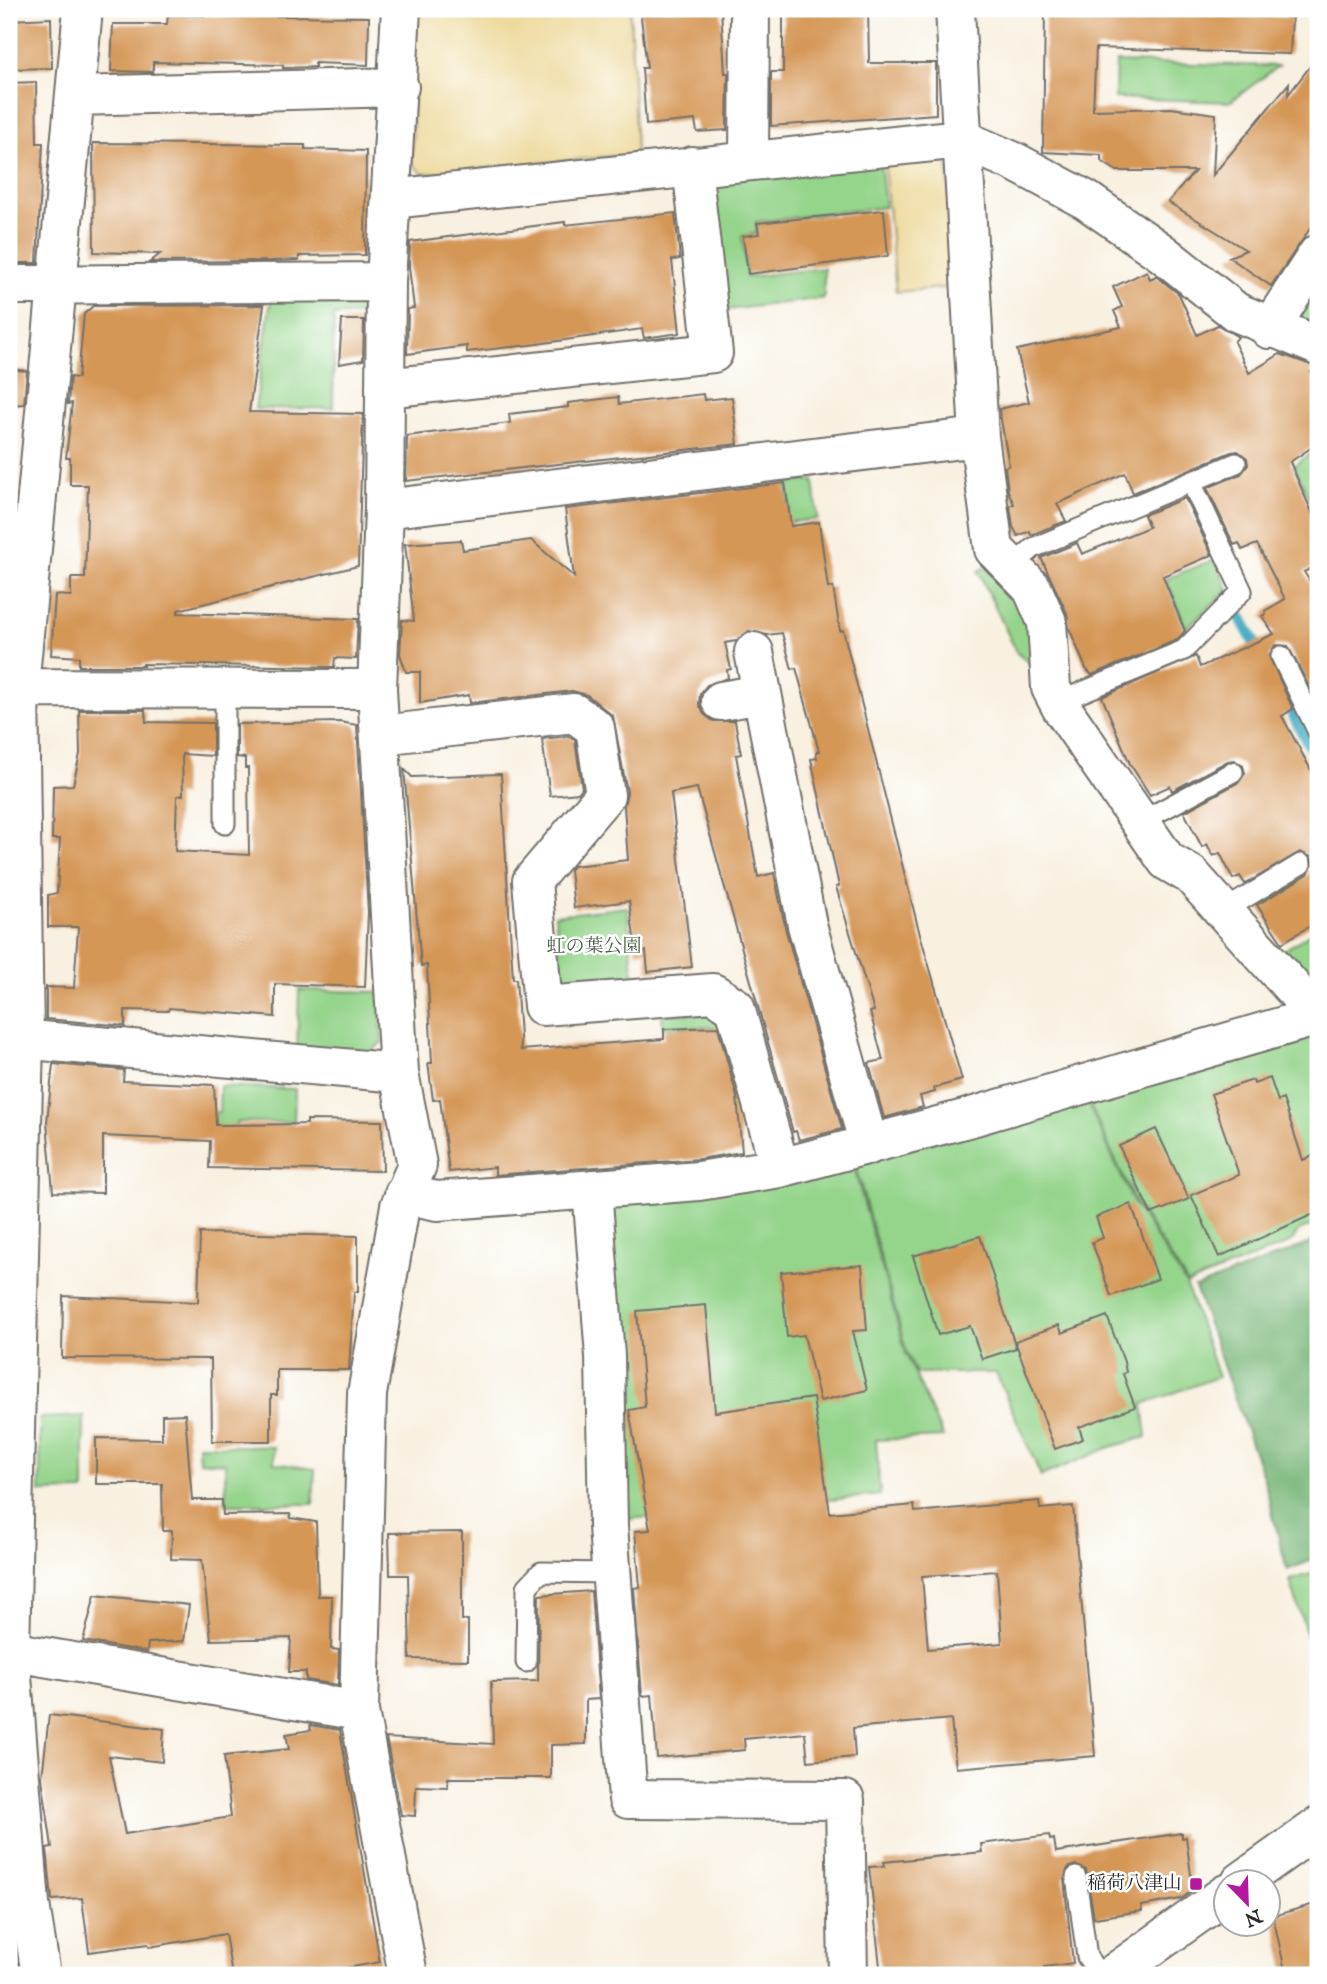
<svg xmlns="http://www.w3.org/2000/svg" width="1327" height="1984" viewBox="0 0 1327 1984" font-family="'IM FELL English','Noto Serif JP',serif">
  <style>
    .green { fill: #94d48b; stroke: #60805b; stroke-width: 2 }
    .forest { fill: #77b677; stroke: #517051; stroke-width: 2 }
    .sand { fill: #eeda9e; stroke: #8c8264; stroke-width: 2 }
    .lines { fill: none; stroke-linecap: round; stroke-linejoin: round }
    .stream { stroke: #42abc2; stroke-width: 12 }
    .building { fill: #d59757; fill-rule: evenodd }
    .service-casing { stroke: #73706a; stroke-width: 23 }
    .minor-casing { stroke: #73706a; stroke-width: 42 }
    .tertiary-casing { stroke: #73706a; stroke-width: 42 }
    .service { stroke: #fff; stroke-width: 19 }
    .minor { stroke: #fff; stroke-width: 38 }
    .tertiary { stroke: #fff; stroke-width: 38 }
    .poi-dot { fill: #b5179e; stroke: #fff; stroke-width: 2.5 }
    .labels { text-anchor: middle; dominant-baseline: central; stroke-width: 5; stroke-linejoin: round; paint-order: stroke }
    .park-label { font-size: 19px; fill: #4a5e48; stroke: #fff }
    .poi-label { font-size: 19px; fill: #2b2b2b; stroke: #fff; text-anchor: end }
  </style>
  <rect width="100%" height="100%" fill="#fff"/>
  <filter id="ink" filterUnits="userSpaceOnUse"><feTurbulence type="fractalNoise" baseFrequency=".0143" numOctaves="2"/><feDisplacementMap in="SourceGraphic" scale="14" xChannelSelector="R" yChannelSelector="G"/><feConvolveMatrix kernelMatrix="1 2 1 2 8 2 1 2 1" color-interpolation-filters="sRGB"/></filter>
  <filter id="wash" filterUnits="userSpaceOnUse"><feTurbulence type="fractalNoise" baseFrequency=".00686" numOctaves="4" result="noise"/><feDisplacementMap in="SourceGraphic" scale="28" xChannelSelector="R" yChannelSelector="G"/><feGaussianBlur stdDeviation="1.57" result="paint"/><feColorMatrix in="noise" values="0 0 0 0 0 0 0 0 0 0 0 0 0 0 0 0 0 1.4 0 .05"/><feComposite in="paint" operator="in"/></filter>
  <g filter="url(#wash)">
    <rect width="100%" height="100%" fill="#f8f0e0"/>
    <!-- green -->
    <path class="green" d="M1116 62 1278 66 1230 102 1115 98Z
      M880 163 885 207 756 222 757 233 742 236 747 277 824 268V298L727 310 712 180Z
      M1318 288V326L1299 317Z
      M354 296 363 306 364 314 334 316 333 408 255 409 271 299Z
      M1318 449V508L1314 510 1294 465Z
      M814 480 818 519 774 524 773 512 790 510 787 483Z
      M1215 559 1228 590 1186 628 1166 579Z
      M984 568C1029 597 1030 618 1035 668L1017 653 978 571Z
      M627 907 634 981 572 987 561 974 555 915Z
      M1318 928V988L1283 951Z
      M299 990 379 992 382 1042 369 1054 297 1052Z
      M706 1013 719 1023 730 1064 716 1066 715 1027H663L662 1015Z
      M1318 1032V1224L1298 1231 1292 1242 1188 1284 1135 1202 1087 1099Z
      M220 1086 295 1089 294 1122H236L235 1132H204V1113L219 1112Z
      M1086 1099 1133 1202 1186 1284 1218 1377 1143 1404 1147 1437 1110 1447 1041 1476 996 1373H916L907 1353 855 1164Z
      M853 1164 906 1354 943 1437 876 1440 880 1495 619 1520 608 1201Z
      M84 1416V1491L40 1492V1418Z
      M198 1445 274 1447V1463L315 1469 313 1504H226L225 1463 199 1461Z
      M1318 1572V1672L1290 1580Z"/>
    <!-- forest -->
    <path class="forest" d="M1318 1240V1558L1287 1570 1264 1479 1195 1288Z"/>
    <!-- sand -->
    <path class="sand" d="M415 9H630L636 154 423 174 412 164Z
      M937 157 948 166 954 287 896 292 884 163Z"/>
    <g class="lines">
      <!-- stream -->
      <path class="stream" d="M1241 618 1262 657
        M1284 697 1318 762"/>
    </g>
    <g id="blocks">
      <!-- building -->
      <path class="building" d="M640 9H721L725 73H728L727 130 697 132 695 120 646 125 642 68H647Z
        M783 9H868L869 63H936V114L771 126V72H783Z
        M1238 9V12L1292 18 1290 54 1096 48 1093 110 1171 108 1216 114 1213 175 1289 83 1288 95 1318 56V217L1271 286 1229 257 1246 250 1168 202 1195 171H1117L1101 161V155L1043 152 1045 10Z
        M168 15 369 17 368 65 315 63V67L283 68V65L153 62V72L111 71 113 24H167Z
        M51 18 52 68 9 69V20Z
        M36 82 37 143H43L37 263H9V83Z
        M93 143 305 145V149L366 151 365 255 299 256V260L270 261 150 262 160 254 94 252Z
        M884 210 888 256 748 274 743 236 759 234 757 223Z
        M675 213 680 259 672 260 680 333 644 338 642 329 530 345 467 352V346L407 354 408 309 414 308 409 267 410 242 565 222V225Z
        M1147 271 1150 279 1156 276 1179 294 1197 335 1218 325 1238 337 1234 342 1249 373 1280 354 1317 367 1311 372 1318 383V443L1290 462 1318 526V565L1304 572 1318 594V694L1314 696 1288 646 1275 645 1269 656 1293 709 1282 716 1318 783V921L1282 943 1257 905 1308 874 1313 864 1311 857 1300 852 1245 884 1240 876 1233 879 1220 853 1213 856 1207 844 1202 847 1184 812 1239 782 1245 773 1243 766 1234 760 1228 761 1172 791 1170 786 1150 795 1130 764 1102 697 1196 656 1200 667 1274 634 1262 616 1266 614 1265 611 1285 599 1257 544 1242 550 1239 543 1234 545 1207 488 1241 474 1248 465 1247 458 1238 451 1231 452 1133 493 1125 473 1057 504 1066 521 1031 535 1030 531 1018 536 1013 527 1010 506 1014 504 1008 491 1005 467 1009 465 999 409 1029 402 1017 350 1121 327 1114 311 1122 307 1113 287Z
        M264 305 249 412 363 414 358 566 178 610V613L358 619 356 659 335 658 334 667 143 664V666H79V657L51 655 55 595 71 596V578H85L88 485H70V458H66L72 403 68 404 70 377 78 378 84 314 93 306Z
        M342 320H364L363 360 339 364Z
        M9 369 27 371 24 404 9 405Z
        M703 394 704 400 732 397 738 444 406 481 407 436 510 423 509 414 568 407V403L618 397 619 404Z
        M785 483 791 526 819 522 828 588 833 587 840 631 843 630 918 927 962 1080 934 1088 935 1092 920 1096 923 1107 884 1118 869 1063 883 1060 870 1012 874 1011 836 887 839 886 811 759 817 758 816 752 819 751 796 668 792 669 782 633 767 635 749 631 736 641 725 643 731 669 727 670 728 678 707 685 700 694 699 704 704 714 713 721H735L741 754 736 755 758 877 774 873 786 931 842 1129 799 1140 796 1131 793 1132 697 788 671 793 692 967 648 972 646 951 636 952 629 901 574 908 570 870 573 866 628 860 624 806 627 792 613 716 587 695 572 691 470 703 469 695 420 703V672H406L400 654 402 620 414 621 405 544 461 540 463 550 531 540 574 577 565 509Z
        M1185 498 1212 555 1163 576 1185 631 1177 640 1092 675 1086 669 1069 628 1067 613 1041 558 1077 543 1082 554 1149 527 1144 515Z
        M79 710H145L146 722 213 723V756L182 754 183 795 177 796 175 851 249 855 248 768H245V758L237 757V724L340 722 357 725 368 912 365 987 275 984V1017L169 1008 168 1011 125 1010V1026L46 1019V987L74 988 78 927H48V895L57 893 60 839H52L53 786 73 785 80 754Z
        M568 736 575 740 582 788 578 793 550 796 542 739Z
        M404 769 412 777 501 774 513 979H516L521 1050 664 1039V1029L718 1027 737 1097 742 1152 699 1159 495 1175V1167L449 1172 440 1099 433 1100 428 1063H432L427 965 421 966Z
        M53 1064 124 1070 123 1081 214 1085 216 1125 307 1124V1120L382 1121 383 1171 209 1168 210 1141 103 1136V1193L53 1192 47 1122Z
        M1270 1078 1278 1101 1283 1099 1303 1160 1318 1153V1212L1219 1257 1191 1195 1239 1175 1211 1094 1253 1080 1254 1084Z
        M1156 1129 1189 1199 1151 1214 1119 1146Z
        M1131 1204 1158 1279 1111 1296 1092 1242 1103 1238 1096 1217Z
        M200 1233 358 1236V1292H354L349 1370H277V1395H271V1441H212L211 1359 62 1358 63 1296 198 1302Z
        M980 1236 1016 1348 982 1359 970 1326 938 1335 913 1256Z
        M862 1265 867 1330 853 1331 867 1390 820 1401 804 1335 787 1337 781 1272Z
        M706 1305 715 1412 813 1398 830 1513 914 1505 915 1512 1039 1501 1040 1509 1073 1506 1095 1756 956 1768 951 1719 853 1728 855 1757 808 1761 805 1733 744 1739 745 1750 657 1758 652 1695 642 1696 634 1588 640 1587 635 1531 650 1530 629 1410 645 1407 637 1311ZM997 1571 1002 1643 928 1649 922 1576Z
        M1107 1316 1124 1362 1126 1372 1123 1374 1135 1407 1079 1427 1083 1439 1055 1449 1015 1341 1059 1325 1062 1333Z
        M185 1414 192 1500H222L223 1515 290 1514 291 1518 316 1522 318 1596H332L331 1649 339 1650 338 1685 306 1680V1672H289L291 1638 211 1640 202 1560 171 1559 172 1531H163L162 1484H96V1438L162 1439V1415Z
        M462 1532V1620H468V1660L410 1659 408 1575H390L389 1533Z
        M591 1591 599 1699 586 1700V1744L551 1745V1778H448V1787L416 1786 415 1816 401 1815 386 1738 493 1744 491 1682 538 1681 539 1595Z
        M95 1595 189 1605 184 1641 148 1643 147 1652 83 1641Z
        M49 1715 164 1729 162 1762 109 1756 125 1834 231 1817 224 1756 289 1749 286 1734 311 1730 310 1725 340 1730 380 1962 308 1975H232L225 1934 150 1947 148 1944 89 1952 82 1898 52 1900 47 1848 52 1847 42 1778Z
        M1182 1833V1838L1186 1837 1193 1890 1181 1899 1141 1906 1142 1911 1094 1918 1086 1870 1075 1865 1068 1868 1064 1879 1073 1963 1044 1967 1045 1975H881L869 1867 885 1866 884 1862 982 1852 981 1844 1049 1835 1050 1840 1054 1839 1056 1852Z
        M1318 1903V1975H1286L1273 1916Z"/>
    </g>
  </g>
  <g filter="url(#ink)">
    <use href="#blocks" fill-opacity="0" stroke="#73706a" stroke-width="2"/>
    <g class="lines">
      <!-- service casing -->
      <g class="service-casing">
        <path id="service" d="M1012 567 1033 548 1236 463
          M1281 656 1318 732
          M1061 707 1075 695 1184 650 1242 591 1191 482
          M1140 822 1233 772
          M225 824V688
          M1227 914 1233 905 1301 864
          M526 1662 527 1587 541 1572 612 1573
          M1076 1877 1087 1957 1100 1975"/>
      </g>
      <!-- minor casing -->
      <g class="minor-casing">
        <path id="minor" d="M401 9 386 282 384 509 377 689 399 1073 417 1165 400 1206 367 1394 359 1711 408 1975
          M76 96 399 87
          M749 161 750 9
          M391 199 961 139 1015 162 1086 200 1162 253 1236 312 1318 346
          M9 285 386 282
          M1269 329 1318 254
          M385 388 713 353 692 166
          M979 437 994 549 1032 588 1047 622 1051 688 1061 707 1167 861 1191 875 1318 1016
          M384 509 979 437 955 9
          M754 652 807 925 869 1145
          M9 688 377 689
          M721 701 762 694
          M381 735 574 713 595 728 605 795 532 881 543 1006 713 993 735 1007 780 1168
          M9 1038 399 1073
          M592 1189 605 1356 608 1526 628 1799 845 1800 848 1975
          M404 1194 437 1201 699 1181 780 1168 968 1118 1318 1016
          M9 1651 359 1711
          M41 1975 30 1904 10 1651 24 1038 19 687 83 9"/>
      </g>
      <!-- tertiary casing -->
      <g class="tertiary-casing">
        <path id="tertiary" d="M1241 1882 1318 1827
          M1112 1975 1226 1894"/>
      </g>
      <!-- service -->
      <use href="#service" class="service"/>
      <!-- minor -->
      <use href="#minor" class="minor"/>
      <!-- tertiary -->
      <use href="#tertiary" class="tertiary"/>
    </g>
  </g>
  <!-- markers -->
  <rect class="poi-dot" x="1189" y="1877" width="14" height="14" rx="3.5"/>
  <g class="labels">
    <!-- park labels -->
    <g class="park-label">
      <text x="594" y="947">虹の葉公園</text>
    </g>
    <!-- poi labels -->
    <g class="poi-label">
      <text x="1182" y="1884">稲荷八津山</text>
    </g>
  </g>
  <!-- margin -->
  <rect width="1327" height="1984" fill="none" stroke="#fff" stroke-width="35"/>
  <!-- north arrow -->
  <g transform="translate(1247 1903) rotate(157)"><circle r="33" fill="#ffffff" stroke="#aaaaaa" stroke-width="2"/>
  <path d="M0-5L12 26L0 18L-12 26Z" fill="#b5179e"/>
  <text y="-10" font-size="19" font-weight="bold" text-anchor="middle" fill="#2b2b2b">N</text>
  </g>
</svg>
